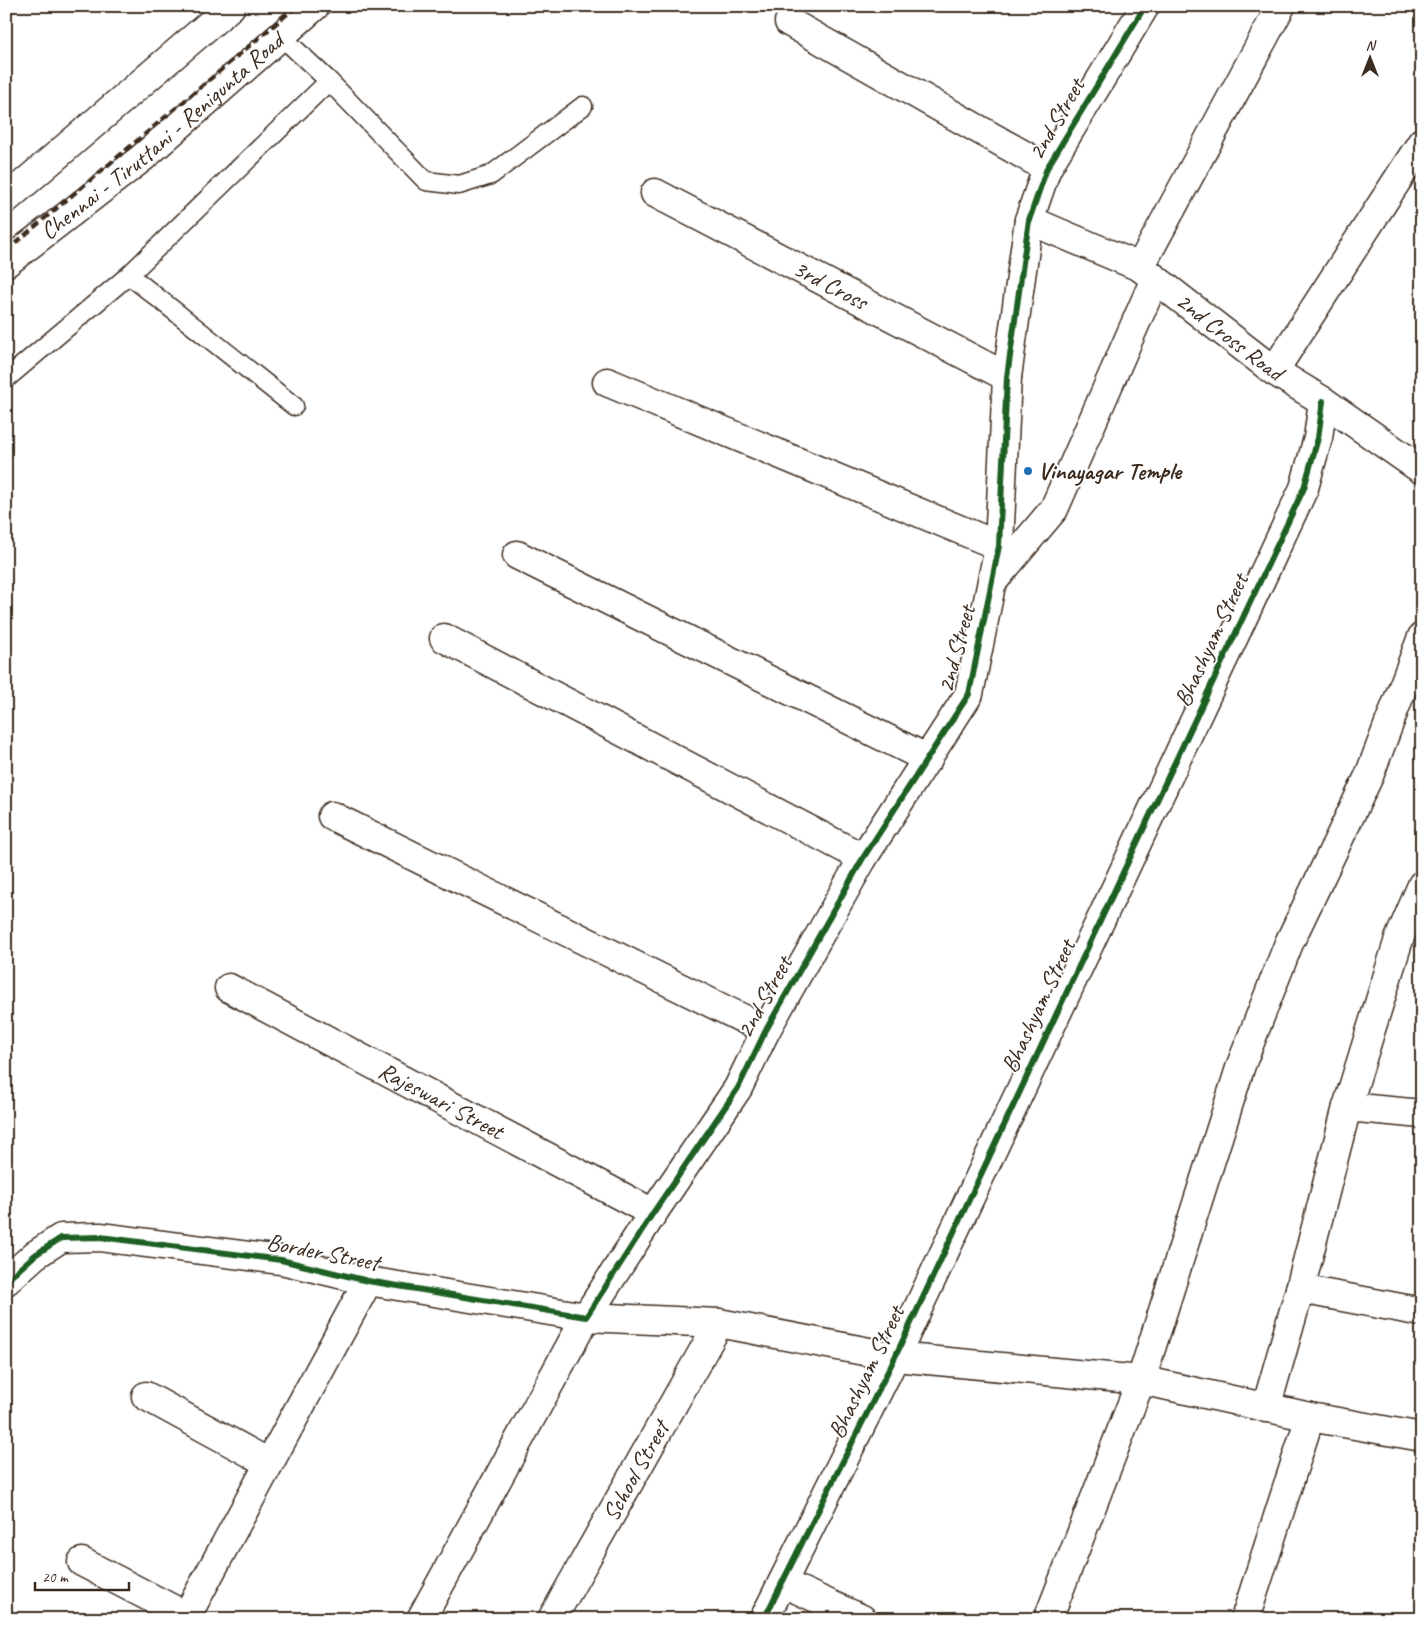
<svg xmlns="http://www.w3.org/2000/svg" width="1428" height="1625" viewBox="0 0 1428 1625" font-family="Caveat,sans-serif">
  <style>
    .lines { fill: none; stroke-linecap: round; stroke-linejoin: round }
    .service-casing { stroke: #3b2a1e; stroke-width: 21 }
    .minor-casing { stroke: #3b2a1e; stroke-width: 31 }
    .trunk-casing { stroke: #3b2a1e; stroke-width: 31 }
    .service { stroke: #fff; stroke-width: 18 }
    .minor { stroke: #fff; stroke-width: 28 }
    .trunk { stroke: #fff; stroke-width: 28 }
    .rail { stroke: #3b2a1e; stroke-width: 4; stroke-dasharray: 8 4; stroke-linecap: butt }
    .cycleway-casing { stroke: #fff; stroke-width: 9 }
    .cycleway { stroke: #1b5e20; stroke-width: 6 }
    .poi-dot { fill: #1f6fb2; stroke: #fff; stroke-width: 2 }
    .labels { text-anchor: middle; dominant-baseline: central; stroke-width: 4; stroke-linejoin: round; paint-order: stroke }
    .street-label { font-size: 24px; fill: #3b2a1e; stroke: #fff }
    .poi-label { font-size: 24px; font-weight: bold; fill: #3b2a1e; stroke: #fff; text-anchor: start }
  </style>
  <rect width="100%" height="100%" fill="#fff"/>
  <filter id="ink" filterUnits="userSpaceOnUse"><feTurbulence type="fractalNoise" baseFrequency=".02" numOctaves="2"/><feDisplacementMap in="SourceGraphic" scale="10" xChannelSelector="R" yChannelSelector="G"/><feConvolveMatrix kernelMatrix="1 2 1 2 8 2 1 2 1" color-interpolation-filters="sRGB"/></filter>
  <g filter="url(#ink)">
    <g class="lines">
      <!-- service casing -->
      <g class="service-casing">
        <path id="service" d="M281 36 329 81 426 181 459 185 491 175 583 106
          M129 275 294 406
          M6 379 129 275 329 81"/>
      </g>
      <!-- minor casing -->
      <g class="minor-casing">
        <g id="minor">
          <path d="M789 22 1047 168"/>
          <path id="s1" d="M655 193 1007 377"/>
          <path id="s2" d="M1029 220 1140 267 1274 371 1323 401 1422 470"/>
          <path d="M1140 267 1281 6"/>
          <path d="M1274 371 1422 142"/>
          <path d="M607 382 999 546"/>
          <path d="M517 555 928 759"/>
          <path d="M995 579 1054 509 1155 279"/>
          <path d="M444 638 863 858"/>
          <path d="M332 816 766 1030"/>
          <path id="s3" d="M229 988 653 1213"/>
          <path d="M1347 1107 1399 939 1422 885"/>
          <path d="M6 1281 35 1255 61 1238 100 1237 281 1260 368 1281 586 1317 653 1213 738 1088 766 1030 863 858 969 694 999 546 1007 377 1029 220 1047 168 1145 6"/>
          <path d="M1300 1289 1422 1312"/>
          <path d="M146 1396 269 1463"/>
          <path d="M1266 1408 1300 1289 1347 1107 1422 1114"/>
          <path d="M82 1562 186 1616"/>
          <path d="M783 1583 862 1619"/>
          <path d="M185 1619 368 1281"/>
          <path d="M421 1619 586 1317 719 1323 895 1357 1141 1380 1310 1417 1422 1437"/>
          <path id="s4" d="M552 1619 719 1323"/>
          <path d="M764 1619 895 1357 1304 488 1318 438 1323 401"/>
          <path d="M1048 1619 1141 1380 1241 1065 1289 943 1369 776 1422 637"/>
          <path d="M1245 1619 1310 1417"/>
        </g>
      </g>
      <!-- trunk casing -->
      <g class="trunk-casing">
        <g id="trunk">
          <path d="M6 199 231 6"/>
          <path id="s5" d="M6 263 142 158 315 6"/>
        </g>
      </g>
      <!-- service -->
      <use href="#service" class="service"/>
      <!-- minor -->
      <use href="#minor" class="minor"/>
      <!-- trunk -->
      <use href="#trunk" class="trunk"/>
      <!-- rail -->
      <path class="rail" d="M6 251 297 6"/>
      <!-- cycleway casing -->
      <g class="cycleway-casing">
        <path id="cycleway" d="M6 1281 35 1255 61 1238 100 1237 281 1260 368 1281 586 1317 653 1213 738 1088 766 1030 863 858 969 694 999 546 1007 377 1029 220 1047 168 1145 6
          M764 1619 895 1357 1304 488 1318 438 1323 401"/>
      </g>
      <!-- cycleway -->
      <use href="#cycleway" class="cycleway"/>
    </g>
  </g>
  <!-- markers -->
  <circle class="poi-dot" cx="1028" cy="471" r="5"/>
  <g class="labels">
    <!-- street labels -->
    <g class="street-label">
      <text transform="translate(1056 119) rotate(-60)">2nd Street</text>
      <text stroke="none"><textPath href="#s5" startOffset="201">Chennai - Tiruttani - Renigunta Road</textPath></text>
      <text stroke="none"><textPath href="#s1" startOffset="198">3rd Cross</textPath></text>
      <text stroke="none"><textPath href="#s2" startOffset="234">2nd Cross Road</textPath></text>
      <text transform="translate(1211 640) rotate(-65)">Bhashyam Street</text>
      <text transform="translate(956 649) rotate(-75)">2nd Street</text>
      <text transform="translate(764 997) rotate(-61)">2nd Street</text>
      <text transform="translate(1038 1006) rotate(-65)">Bhashyam Street</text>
      <text stroke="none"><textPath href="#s3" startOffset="240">Rajeswari Street</textPath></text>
      <text transform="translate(323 1252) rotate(11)">Border Street</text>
      <text transform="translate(866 1372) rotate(-64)">Bhashyam Street</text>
      <text stroke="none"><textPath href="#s4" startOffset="170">School Street</textPath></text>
    </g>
    <!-- poi labels -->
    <g class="poi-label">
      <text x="1038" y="471">Vinayagar Temple</text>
    </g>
  </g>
  <!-- margin -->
  <rect width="1428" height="1625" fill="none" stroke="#fff" stroke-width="25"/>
  <rect x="12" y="12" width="1403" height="1600" fill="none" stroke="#3b2a1e" stroke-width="2" filter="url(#ink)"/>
  <!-- north arrow -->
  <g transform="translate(1370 58)" stroke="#ffffff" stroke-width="4" paint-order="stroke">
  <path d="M0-4L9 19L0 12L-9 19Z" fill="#3b2a1e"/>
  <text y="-8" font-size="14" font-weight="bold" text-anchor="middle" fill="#3b2a1e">N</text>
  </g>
  <!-- scale -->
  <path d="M35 1582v8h94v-8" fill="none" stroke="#3b2a1e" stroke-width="2.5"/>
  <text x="42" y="1582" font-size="15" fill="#3b2a1e" stroke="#ffffff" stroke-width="4" paint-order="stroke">20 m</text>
</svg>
